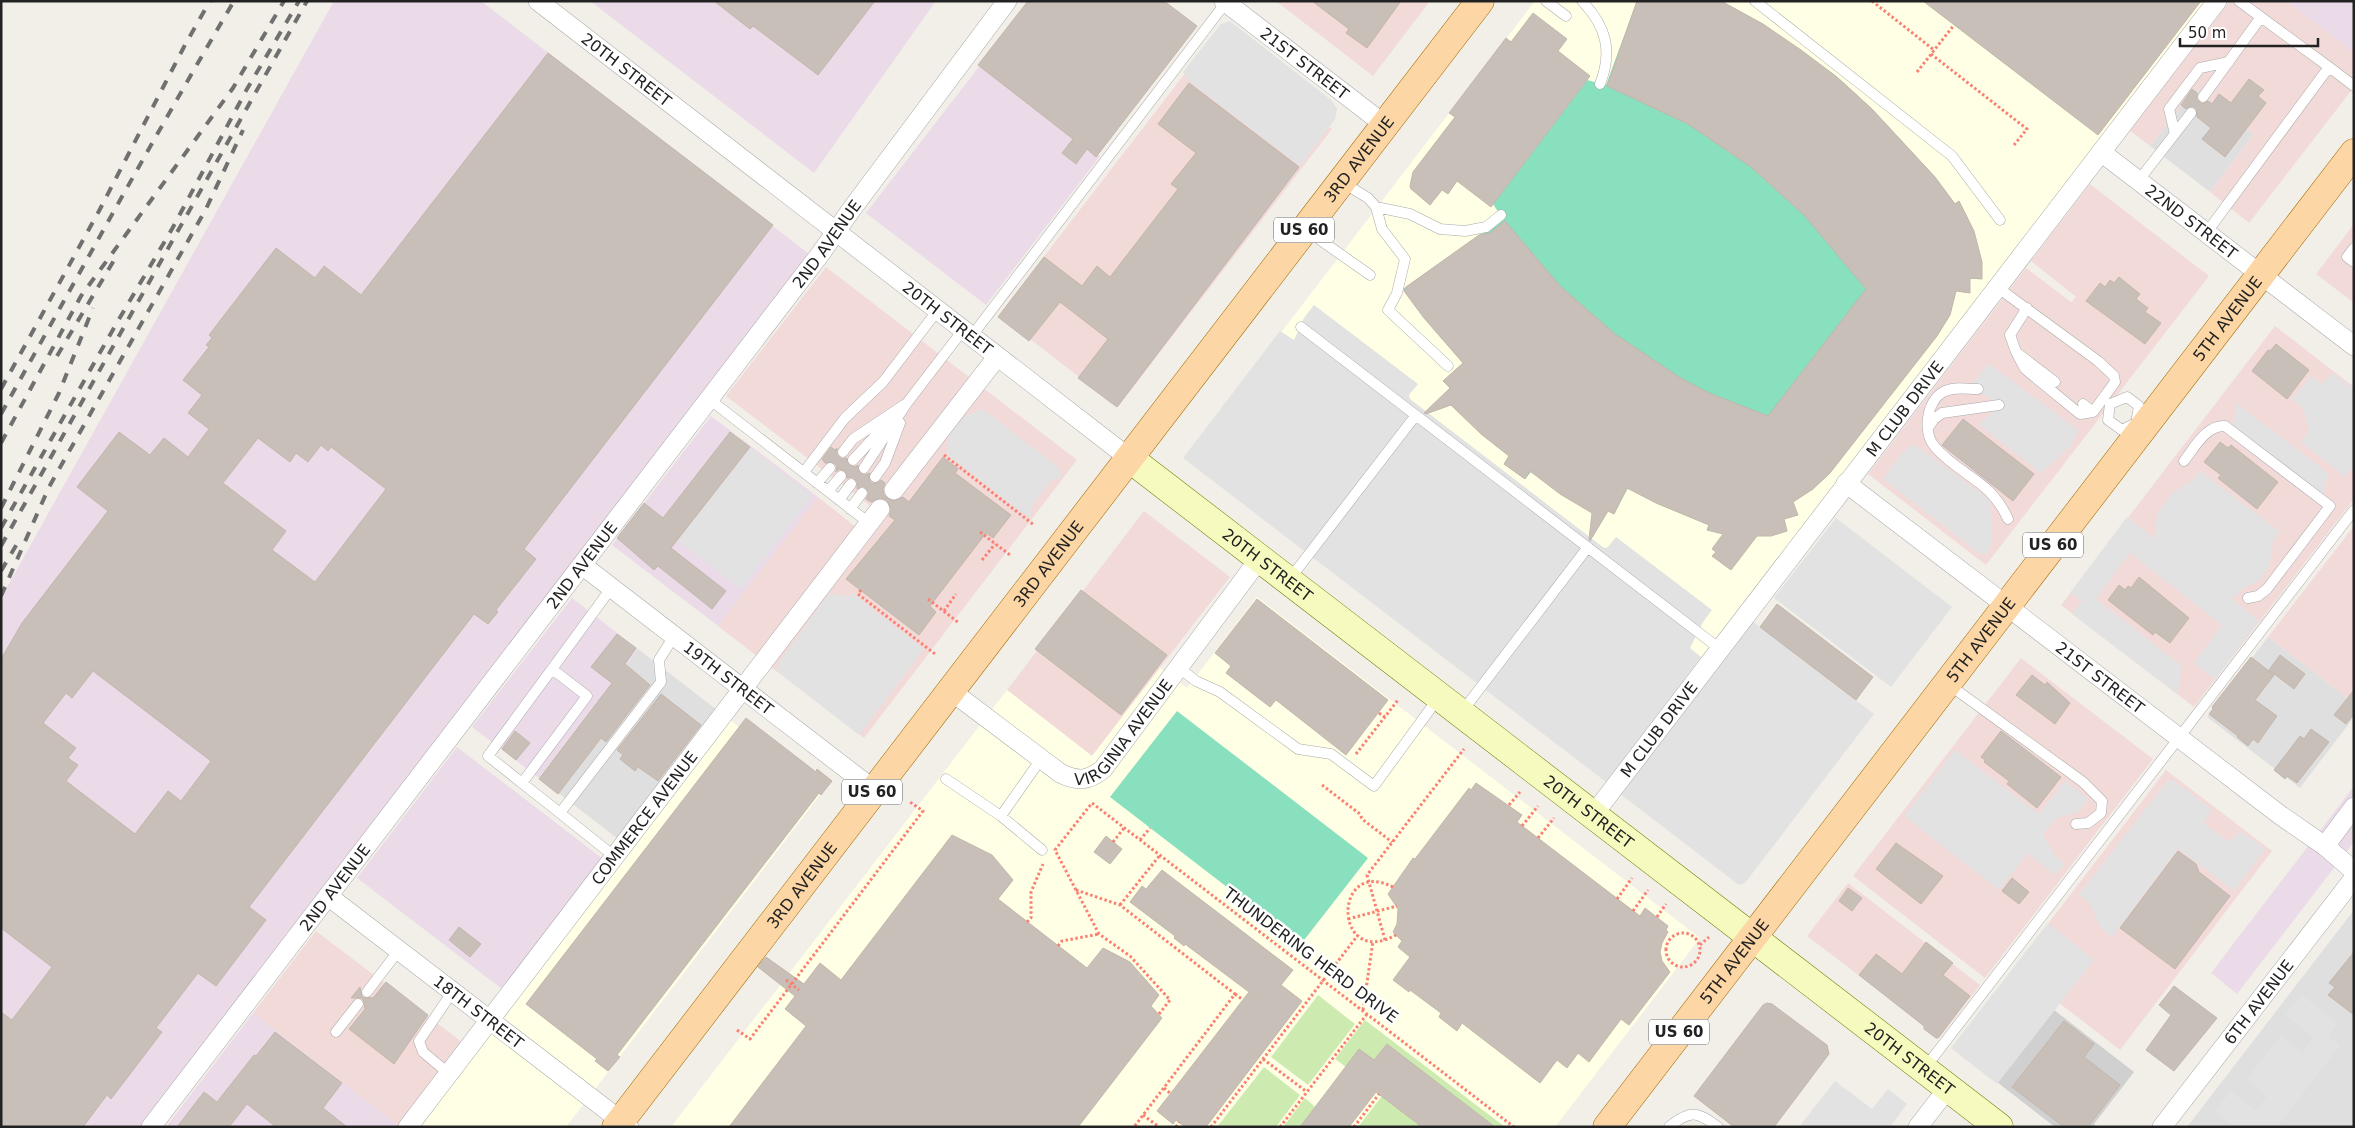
<svg xmlns="http://www.w3.org/2000/svg" width="2355" height="1128" viewBox="0 0 2355 1128" font-family="'DejaVu Sans',sans-serif">
  <style>
    .residential { fill: #e0dfdf }
    .commercial { fill: #f2dad9 }
    .industrial { fill: #ebdbe8 }
    .education { fill: #ffffe5 }
    .religious { fill: #d0d0d0 }
    .grass { fill: #cdebb0 }
    .pitch { fill: #88e0be }
    .parking { fill: #e2e2e2 }
    .building { fill: #c7bfb8; stroke: #c4b6ab; fill-rule: evenodd }
    .lines { fill: none; stroke-linecap: round; stroke-linejoin: round }
    .service-casing { stroke: #a9a9a9; stroke-width: 11 }
    .minor-casing { stroke: #a9a9a9; stroke-width: 20 }
    .secondary-casing { stroke: #707d05; stroke-width: 29 }
    .primary-casing { stroke: #a06b00; stroke-width: 29 }
    .path { stroke: #fa8072; stroke-width: 3; stroke-dasharray: 2.5 2.5; stroke-linecap: butt }
    .service { stroke: #fff; stroke-width: 10 }
    .minor { stroke: #fff; stroke-width: 19 }
    .secondary { stroke: #f7fabf; stroke-width: 28 }
    .primary { stroke: #fcd6a4; stroke-width: 28 }
    .rail { stroke: #707070; stroke-width: 4; stroke-dasharray: 10 10; stroke-linecap: butt }
    .labels { text-anchor: middle; dominant-baseline: central; stroke-width: 5; stroke-linejoin: round; paint-order: stroke }
    .shield { fill: #fff; stroke: #646464; stroke-width: 1 }
    .shield-label { font-size: 15px; font-weight: bold; fill: #222 }
    .street-label { font-size: 16px; fill: #222; stroke: #fff }
  </style>
  <rect width="100%" height="100%" fill="#f2efe9"/>
  <!-- residential -->
  <path class="residential" d="M2195 89 2254 134 2210 192 2150 146Z
    M2268 637 2354 703V717L2300 788 2207 717Z
    M638 649 717 710 618 839 539 778Z
    M2354 910V1127H2187Z"/>
  <!-- commercial -->
  <path class="commercial" d="M1276 1H1430L1373 76Z
    M2230 1H2286L2354 53V87L2249 223 2210 192 2254 134 2195 89 2150 146 2130 131Z
    M1213 37 1332 129 1118 407 999 315Z
    M2090 184 2209 276 1986 565 1868 474 2026 268 2071 302 2076 297 2031 261Z
    M2354 224V303L2316 274Z
    M826 267 1077 460 864 738 771 667 886 518 726 396Z
    M2275 326 2354 387V499L2194 707 2061 605Z
    M818 497 857 528 758 657 718 626Z
    M1144 511 1230 577 1092 756 1007 690Z
    M2354 526V703L2268 637Z
    M2021 658 2153 759 1985 978 1853 876Z
    M2166 770 2272 851 2120 1050 2014 968Z
    M1848 883 1980 985 1940 1037 1807 936Z
    M316 931 462 1042 398 1125 253 1013Z"/>
  <!-- industrial -->
  <path class="industrial" d="M334 1H481L813 257 144 1127H1V598Z
    M590 1H936L814 173Z
    M2286 1H2354V53Z
    M981 64 1100 156 986 305 866 213Z
    M711 416 818 497 718 626 612 545Z
    M572 598 638 649 539 778 472 727Z
    M457 747 603 859 502 989 357 878Z
    M2354 786V842L2237 994 2211 973Z
    M253 1013 398 1125 397 1127H166Z"/>
  <!-- education -->
  <path class="education" d="M1535 1H2209L1608 783 1185 458Z
    M1257 597 1700 938 1555 1127H671L1007 690 1092 756 1160 668 1187 688Z
    M730 720 823 791 566 1127H418Z"/>
  <!-- religious -->
  <path class="religious" d="M2009 975 2134 1072 2094 1124 2096 1127H2055L1953 1048Z"/>
  <!-- grass -->
  <path class="grass" d="M1318 995 1355 1024 1308 1085 1271 1057Z
    M1365 1020 1505 1127H1495L1387 1044 1374 1060 1346 1067 1335 1059Z
    M1264 1067 1300 1095 1276 1127H1217Z
    M1382 1096 1422 1127H1358Z
    M1305 1098 1315 1107 1300 1127H1283Z"/>
  <!-- pitch -->
  <path class="pitch" d="M1637 1H1721L1763 24 1837 77 1872 109 1935 177 1955 204 1959 201C1972 226 1982 250 1982 279H1970V293L1956 291 1950 315 1937 336 1830 473 1813 489 1793 502 1798 515 1784 519 1787 531C1760 540 1735 536 1707 530L1709 525 1656 503 1628 488 1614 514 1608 511 1599 526 1593 528 1591 521 1599 506 1589 511 1531 472 1525 479 1504 464 1509 456 1452 406 1460 399 1440 409 1436 408 1450 388 1443 381 1463 363 1424 318 1403 289 1503 219 1493 204 1587 80 1606 85Z
    M1177 711 1368 858 1301 944 1110 797Z"/>
  <!-- parking -->
  <path class="parking" d="M1230 21 1331 100 1337 109 1335 119 1300 166 1189 81 1183 72 1221 24Z
    M1314 305 1418 384 1409 395 1410 399 1604 548 1608 547 1616 537 1712 610 1703 622 1690 648 1701 657 1606 782 1183 458 1280 331 1294 340 1304 318Z
    M1988 363 2078 430 2072 445 2041 473 1979 425 1999 405 1971 386Z
    M2332 373 2354 389V466L2345 477 2301 442 2309 431 2303 408 2292 399 2311 376 2322 384Z
    M2236 403 2328 473 2322 500 2233 432Z
    M983 409 1058 467 1063 476 1051 481 1033 504 1031 516 1023 514 947 455 949 435 965 416Z
    M1914 444 1990 500 1992 543 1987 554H1980L1883 479 1902 453Z
    M750 448 812 496 741 589 677 540Z
    M2200 471 2280 532 2273 542 2269 567 2260 580 2245 587 2232 599 2259 621 2215 679 2194 663 2222 625 2130 553 2096 599 2182 666 2177 694 2072 614 2082 601 2070 593 2127 517 2155 539 2157 514 2172 493 2193 480Z
    M1836 518 1952 607 1891 687 1774 598Z
    M852 593 924 649 859 735 777 671 779 662 829 594 849 596Z
    M1751 620 1874 714 1745 883 1739 885 1619 793Z
    M1955 750 2039 814 2065 781 2088 799 2079 811 2055 819 2043 834 2054 855 2065 864 2055 875 2028 853 1999 890 1904 816Z
    M2168 780 2174 781 2212 810 2204 821 2205 824 2226 840H2232L2240 831 2265 849 2234 891 2178 849 2112 937 2101 928 2090 904 2079 894Z
    M2048 923 2094 960 1997 1084 1951 1048Z
    M2302 995 2337 1023 2328 1037 2340 1045 2277 1127H2235L2215 1111 2231 1091 2256 1111 2267 1096 2247 1079 2280 1036 2302 1052 2314 1037 2285 1015Z
    M1835 1081 1872 1109 1888 1089 1907 1104 1890 1127H1799Z"/>
  <!-- building -->
  <path class="building" d="M714 1H875L818 75 753 26 750 29Z
    M1028 1H1164L1197 26 1096 157 1087 149 1076 164 1062 153 1073 139 978 65Z
    M1312 1H1401L1367 48 1346 33 1349 29Z
    M1637 1H1721L1763 24 1801 50 1837 77 1872 109 1935 177 1955 204 1959 201 1974 231 1982 262V279L1970 278V293L1956 291 1950 315 1937 336 1830 473 1813 489 1793 502 1798 515 1784 519 1787 531 1771 536H1757L1731 570 1712 556 1716 552 1712 549 1723 534 1707 530 1709 525 1656 503 1627 488 1614 514 1608 511 1590 541 1589 539 1592 513 1560 494 1530 471 1525 479 1504 464 1509 456 1481 434 1451 405 1426 414 1424 413 1450 388 1443 381 1463 363 1424 318 1404 291 1406 287 1479 235 1490 233 1505 221 1560 286 1615 334 1679 377 1709 393 1768 416 1866 289 1804 215 1751 167 1688 124 1607 86Z
    M1923 1H2201L2098 135Z
    M1533 13 1567 39 1558 51 1590 76 1491 207 1457 181 1448 194 1442 190 1430 205 1411 189 1410 186 1413 172 1455 117 1449 113 1506 38 1511 42Z
    M548 53 773 225 524 549 536 559 496 610 498 612 488 624 474 614 249 907 266 920 216 986 198 973 156 1028 162 1032 111 1099 107 1095 83 1127H1V1012L12 1020 52 967 1 928V659L22 623 108 511 77 487 119 432 150 455 164 438 188 457 209 429 188 413 202 395 183 380 209 347 206 345 212 338 209 335 276 248 315 278 324 266 361 295ZM258 438 290 462 296 453 308 462 321 445 328 451 331 447 386 489 315 582 272 550 286 531 223 483ZM93 671 211 761 181 801 168 791 135 834 66 781 78 765 68 758 76 748 43 723 66 693 72 698Z
    M2249 79 2264 90 2258 96 2266 103 2225 157 2202 139 2211 128 2197 117 2196 108 2191 106 2186 109 2181 105 2192 89 2197 93V100L2202 104 2208 101 2212 104 2219 94 2231 103Z
    M1189 83 1299 167 1117 407 1078 378 1108 339 1060 302 1029 341 998 317 1044 257 1082 286 1097 266 1110 277 1178 189 1171 184 1196 153 1158 124Z
    M2119 277 2140 294 2136 299 2148 308 2145 312 2161 323 2145 344 2086 301 2100 283 2105 287 2110 280 2114 283Z
    M2276 344 2309 370 2287 399 2252 371 2268 350 2270 351Z
    M1963 419 2034 474 2013 501 1942 445Z
    M730 432 750 447 671 548 726 591 712 609 658 566 654 570 617 538 644 503 663 518Z
    M2220 442 2228 448 2231 445 2278 482 2257 509 2218 478 2221 475 2204 462Z
    M831 447 835 450 837 448V455L842 459 847 458 849 465 855 467 858 465 860 473 864 475 870 473 869 479 871 483H877L881 480 885 483 883 489 884 495 893 501 903 497 909 502 943 457 958 469 955 473 1011 515 993 538 986 533 930 606 936 612 919 635 846 579 895 520 889 516 891 510 887 500 881 498 871 502 866 499 869 493 866 488 862 486 857 489V481L852 477 847 478 845 471 839 469 836 472 837 466 834 463H825L822 459Z
    M2139 577 2189 618 2170 643 2155 632 2153 635 2108 600 2119 585 2125 590 2128 586 2131 588Z
    M1081 590 1167 655 1121 715 1035 649Z
    M1257 599 1388 700 1346 755 1276 700 1270 707 1226 673 1231 666 1215 653Z
    M1777 604 1873 677 1856 700 1760 627Z
    M617 634 636 648 625 664 650 685 606 742 601 738 558 794 539 779 612 683 591 667Z
    M2280 655 2305 674 2294 689 2269 670Z
    M2251 657 2274 675 2255 700 2277 716 2258 743 2253 739 2248 746 2237 737 2238 736 2209 714 2213 709 2212 707Z
    M2032 675 2045 685 2047 682 2070 703 2055 724 2016 695Z
    M2354 690V714L2346 724 2334 715Z
    M661 694 701 725 658 781 638 767 635 771 620 759 623 755 617 750Z
    M746 718 816 772 817 769 832 781 821 795 819 793 617 1055 620 1057 608 1071 595 1061 597 1059 526 1004Z
    M2311 729 2329 742 2297 783 2287 776 2285 779 2274 770 2300 736 2304 739Z
    M515 731 530 743 516 760 502 749Z
    M2001 731 2061 777 2037 808 2007 784 2009 781 1984 762 1985 760 1981 757Z
    M1476 783 1522 815 1517 822 1640 916 1645 908 1668 926 1666 930 1668 932 1662 943 1660 952 1662 961 1670 972 1629 1025 1621 1019 1589 1062 1578 1053 1567 1068 1557 1060 1540 1083 1462 1023 1457 1031 1439 1017 1441 1013 1410 990 1409 992 1393 980 1410 957 1398 947 1402 941 1393 932 1397 924 1398 909 1388 894 1413 858 1415 859 1469 788 1471 790Z
    M952 835 992 855 1013 880 998 899 1087 968 1103 948 1130 962 1159 995 1151 1006 1162 1018 1078 1127H729L806 1026 785 1009 795 996 758 967 766 957 804 984 820 963 841 980Z
    M1106 836 1122 849 1110 864 1094 852Z
    M1896 843 1943 876 1921 904 1876 869Z
    M2178 851 2196 864 2199 872 2230 896 2175 969 2120 928Z
    M1162 870 1293 970 1281 985 1302 1001 1206 1127H1185L1176 1120 1173 1124 1157 1111 1249 992 1185 944 1184 946 1174 938 1175 936 1130 902 1142 886 1146 889Z
    M2012 878 2029 892 2019 904 2002 891Z
    M1848 888 1862 898 1852 911 1839 901Z
    M459 927 481 944 470 957 449 940Z
    M1926 942 1953 963 1943 975 1970 996 1938 1038H1936L1924 1029V1026L1859 975 1876 954 1902 974Z
    M2354 952V1015L2328 995 2335 987 2329 983Z
    M386 982 428 1015 394 1064 349 1029 365 1009 364 1002 362 998H351L360 987 362 997 373 998Z
    M2174 986 2217 1018 2174 1071 2146 1050 2171 1015 2159 1005Z
    M1767 1003 1772 1004 1827 1045 1829 1054 1774 1127H1734L1694 1096 1763 1005Z
    M2064 1021 2094 1044 2084 1057 2120 1085 2088 1127H2064L2012 1087Z
    M275 1032 342 1083 323 1108 347 1127H276L247 1104 229 1127H177L204 1092 217 1102 254 1055 256 1056Z
    M1387 1044 1495 1127H1422L1376 1092 1349 1127H1300L1359 1049 1374 1060Z"/>
  <g class="lines">
    <!-- service casing -->
    <g class="service-casing">
      <path id="service" d="M1546 1 1566 16
        M1582 1C1606 26 1613 51 1600 84
        M1755 1 1952 156 2000 220
        M2329 67 2354 86
        M2203 97 2261 17
        M2175 134 2169 109 2200 68 2229 62
        M2139 180 2191 113
        M1342 182 1368 198 1376 207 1382 229 1405 259 1397 293 1388 310 1448 366
        M1376 207 1410 214 1440 229 1465 231 1486 227 1501 215
        M1306 230 1370 275
        M2207 232 2329 67 2239 1
        M2354 248 2347 257 2354 262
        M1997 287 2098 361 2114 376 2115 382 2093 412 2083 404
        M2027 308 2010 335 2016 352 2055 382
        M1301 327 1720 649
        M971 337 1227 1
        M2016 352 2025 369 2080 414 2093 412
        M1978 389C1967 389 1953 386 1943 392 1927 401 1922 432 1935 447 1960 476 1990 479 2008 519
        M709 399 869 523
        M2110 404 2127 397 2139 406 2136 423
        M2110 404 2108 420 2122 430 2136 423
        M1928 428 1934 419 1942 413 1999 405
        M843 452 853 439 904 405
        M853 460 892 418
        M2184 461C2195 447 2206 425 2225 426L2330 506 2267 589 2258 596 2248 598
        M864 468 907 403 963 330
        M804 472 845 418 883 382 937 311
        M875 477 885 463 900 423
        M817 483 830 468
        M828 491 841 476
        M839 500 851 484
        M850 509 862 493
        M1289 580 1416 415
        M1178 667 1196 681 1220 692 1298 749 1331 754 1374 786 1439 697
        M552 669 488 756 522 783 587 696 552 669 612 587
        M1948 684 2083 782 2102 801 2101 813 2088 823 2076 824
        M1461 713 1588 547
        M946 779 1001 816 1041 759
        M522 783 560 813
        M1001 816 1042 850
        M615 857 560 813 661 682 659 660 674 636
        M367 992 399 950
        M336 1032 358 1004
        M1925 1068 2354 510
        M448 1073 423 1052 419 1041 453 991
        M1669 1127C1690 1110 1697 1111 1718 1127"/>
    </g>
    <!-- minor casing -->
    <g class="minor-casing">
      <g id="minor">
        <path id="s1" d="M538 1 1129 458"/>
        <path id="s2" d="M1224 1 1385 125"/>
        <path id="s3" d="M2101 152 2354 346"/>
        <path id="s4" d="M1846 483 2280 815 2325 846 2354 871"/>
        <path d="M894 490 997 357"/>
        <path id="s5" d="M582 565 874 790"/>
        <path id="s6" d="M951 691 1060 773C1078 782 1088 781 1103 769L1260 558"/>
        <path id="s7" d="M1593 815 2217 1"/>
        <path d="M2325 846 2354 807"/>
        <path id="s8" d="M328 896 629 1127"/>
        <path id="s9" d="M151 1127 821 253 851 210 1007 1"/>
        <path id="s10" d="M408 1127 880 509"/>
        <path d="M1918 1127 1948 1088"/>
        <path id="s11" d="M2162 1127 2354 878"/>
      </g>
    </g>
    <!-- secondary casing -->
    <g class="secondary-casing">
      <g id="secondary">
        <path id="s12" d="M1129 458 1999 1127"/>
      </g>
    </g>
    <!-- primary casing -->
    <g class="primary-casing">
      <g id="primary">
        <path id="s13" d="M616 1127 1480 1"/>
        <path id="s14" d="M1607 1127 2354 153"/>
      </g>
    </g>
    <!-- path -->
    <path class="path" d="M1872 1 1934 50
      M1931 54 2027 129 2014 145
      M1917 72 1954 25
      M944 455 1034 525
      M980 532 1010 555
      M982 560 995 544
      M861 590 858 594 935 654
      M928 599 959 623
      M944 611 956 594
      M1379 713 1385 717
      M1356 754 1398 700
      M1322 785 1360 814 1362 819 1392 842
      M1509 805 1520 792
      M1522 826 1538 806
      M1538 838 1554 818
      M1140 840 1150 828
      M1113 842 1124 828
      M1393 887C1332 856 1333 970 1396 935
      M1076 890 1120 905 1235 994 1134 1127
      M1617 899 1632 878
      M1120 905 1160 855
      M1633 911 1648 890
      M1657 917 1666 904
      M1348 919 1397 906
      M1027 922 1031 918V892L1043 864
      M1666 950a17 17 0 1 1 34 0a17 17 0 1 1-34 0Z
      M1385 940 1367 875 1464 749
      M1700 945 1709 937
      M1058 946 1062 941 1099 934
      M786 980 799 990
      M1235 994 1243 1000
      M1363 1010 1373 941
      M1159 1014 1170 1000 1130 956 1099 934 1055 850 1092 803 1514 1127
      M737 1030 750 1039 923 811 910 802
      M1263 1059 1307 1092
      M1164 1088 1171 1094
      M1143 1115 1159 1127
      M1176 1127 1179 1122
      M1211 1127 1358 935
      M1280 1127 1367 1014
      M1354 1127 1379 1094"/>
    <!-- service -->
    <use href="#service" class="service"/>
    <!-- minor -->
    <use href="#minor" class="minor"/>
    <!-- secondary -->
    <use href="#secondary" class="secondary"/>
    <!-- primary -->
    <use href="#primary" class="primary"/>
    <!-- rail -->
    <path class="rail" d="M57 356 116 257
      M1 389 99 211 186 43 210 1
      M1 414C78 276 154 137 234 1
      M1 443 81 296 233 88 284 1
      M1 508 59 393 93 308
      M1 528 115 326 172 229 247 89 299 1
      M1 546 307 1
      M1 571 21 537
      M1 596 49 487 206 209 243 130"/>
  </g>
  <g class="labels">
    <!-- shield labels -->
    <g class="shield">
      <rect x="1274" y="217.5" width="60" height="25" rx="4"/>
      <rect x="2023" y="532.5" width="60" height="25" rx="4"/>
      <rect x="842" y="779.5" width="60" height="25" rx="4"/>
      <rect x="1649" y="1019.5" width="60" height="25" rx="4"/>
    </g>
    <g class="shield-label">
      <text x="1304" y="230">US 60</text>
      <text x="2053" y="545">US 60</text>
      <text x="872" y="792">US 60</text>
      <text x="1679" y="1032">US 60</text>
    </g>
    <!-- street labels -->
    <g class="street-label">
      <text stroke="none"><textPath href="#s2" startOffset="102">21ST STREET</textPath></text>
      <text stroke="none"><textPath href="#s1" startOffset="112">20TH STREET</textPath></text>
      <text stroke="none"><textPath href="#s13" startOffset="1220">3RD AVENUE</textPath></text>
      <text stroke="none"><textPath href="#s3" startOffset="114">22ND STREET</textPath></text>
      <text stroke="none"><textPath href="#s9" startOffset="1112">2ND AVENUE</textPath></text>
      <text stroke="none"><textPath href="#s1" startOffset="518">20TH STREET</textPath></text>
      <text stroke="none"><textPath href="#s14" startOffset="1019">5TH AVENUE</textPath></text>
      <text stroke="none"><textPath href="#s7" startOffset="512">M CLUB DRIVE</textPath></text>
      <text stroke="none"><textPath href="#s13" startOffset="710">3RD AVENUE</textPath></text>
      <text stroke="none"><textPath href="#s12" startOffset="175">20TH STREET</textPath></text>
      <text stroke="none"><textPath href="#s9" startOffset="708">2ND AVENUE</textPath></text>
      <text stroke="none"><textPath href="#s14" startOffset="614">5TH AVENUE</textPath></text>
      <text stroke="none"><textPath href="#s5" startOffset="185">19TH STREET</textPath></text>
      <text stroke="none"><textPath href="#s4" startOffset="320">21ST STREET</textPath></text>
      <text stroke="none"><textPath href="#s6" startOffset="222">VIRGINIA AVENUE</textPath></text>
      <text stroke="none"><textPath href="#s7" startOffset="108">M CLUB DRIVE</textPath></text>
      <text stroke="none"><textPath href="#s12" startOffset="580">20TH STREET</textPath></text>
      <text stroke="none"><textPath href="#s10" startOffset="389">COMMERCE AVENUE</textPath></text>
      <text stroke="none"><textPath href="#s13" startOffset="305">3RD AVENUE</textPath></text>
      <text stroke="none"><textPath href="#s9" startOffset="302">2ND AVENUE</textPath></text>
      <text transform="translate(1311 955) rotate(37)">THUNDERING HERD DRIVE</text>
      <text stroke="none"><textPath href="#s14" startOffset="209">5TH AVENUE</textPath></text>
      <text stroke="none"><textPath href="#s11" startOffset="158">6TH AVENUE</textPath></text>
      <text stroke="none"><textPath href="#s8" startOffset="190">18TH STREET</textPath></text>
      <text stroke="none"><textPath href="#s12" startOffset="985">20TH STREET</textPath></text>
    </g>
  </g>
  <!-- border -->
  <rect width="2355" height="1128" fill="none" stroke="#222222" stroke-width="5"/>
  <!-- scale -->
  <path d="M2180 38v8h138v-8" fill="none" stroke="#222222" stroke-width="2.5"/>
  <text x="2188" y="38" font-size="15" fill="#222222" stroke="#ffffff" stroke-width="4" paint-order="stroke">50 m</text>
</svg>
